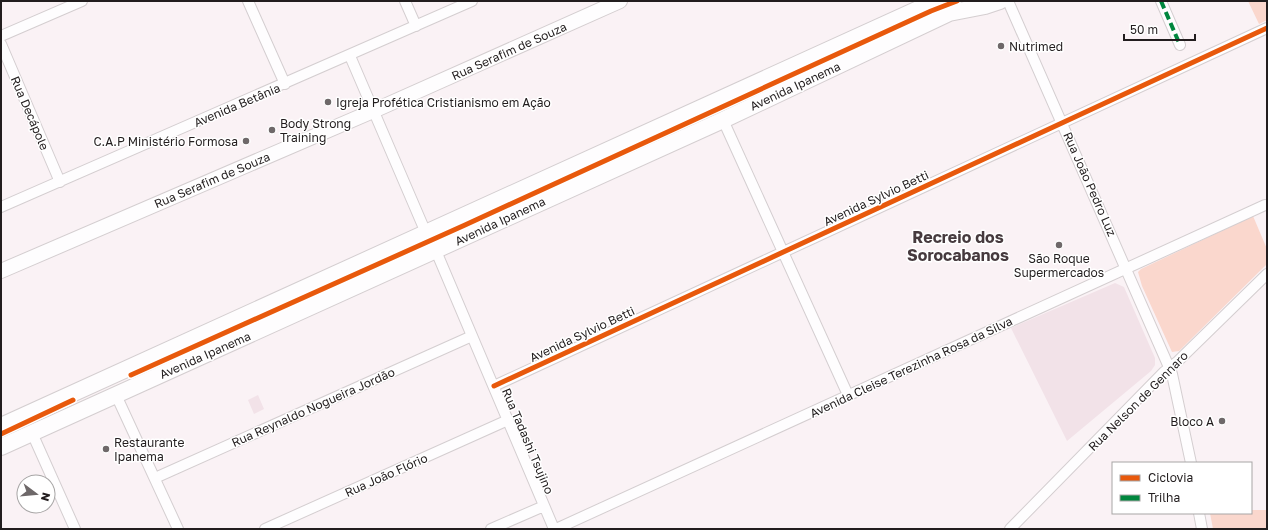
<svg xmlns="http://www.w3.org/2000/svg" width="1268" height="530" viewBox="0 0 1268 530" font-family="'Golos Text',sans-serif">
  <style>
    .built { fill: #f2e2e8 }
    .green { fill: #fad7cd }
    .lines { fill: none; stroke-linecap: round; stroke-linejoin: round }
    .lane-casing { stroke: #d4ced0; stroke-width: 7 }
    .street-casing { stroke: #d4ced0; stroke-width: 12 }
    .secondary-casing { stroke: #d4ced0; stroke-width: 16 }
    .primary-casing { stroke: #d4ced0; stroke-width: 18 }
    .lane { stroke: #fefdfe; stroke-width: 5 }
    .street { stroke: #fefdfe; stroke-width: 10 }
    .secondary { stroke: #fefdfe; stroke-width: 14 }
    .primary { stroke: #fefdfe; stroke-width: 16 }
    .quiet { stroke: #00873e; stroke-width: 4; stroke-dasharray: 8 4; stroke-linecap: butt }
    .cycleway-casing { stroke: #fff; stroke-width: 8 }
    .cycleway { stroke: #e8590c; stroke-width: 5 }
    .poi-dot { fill: #6e6869; stroke: #fff; stroke-width: 1.5 }
    .labels { text-anchor: middle; dominant-baseline: central; stroke-width: 3; stroke-linejoin: round; paint-order: stroke }
    .poi-label { font-size: 12px; fill: #221d1e; stroke: #fff; text-anchor: start }
    .street-label { font-size: 12px; fill: #221d1e; stroke: #fff }
    .district-label { font-size: 16px; font-weight: bold; fill: #463a3e; stroke: #fff }
  </style>
  <rect width="100%" height="100%" fill="#faf2f5"/>
  <!-- built -->
  <path class="built" d="M1115 283 1124 287 1155 358V365L1151 371 1067 441 1011 328Z
    M258 395 264 409 254 414 248 400Z"/>
  <!-- green -->
  <path class="green" d="M1248 1H1267V20L1259 24Z
    M1253 216 1267 249V264L1179 351 1172 352 1142 286 1138 272 1141 269Z
    M1251 510H1267V529H1213L1210 513H1251Z"/>
  <g class="lines">
    <!-- lane casing -->
    <g class="lane-casing">
      <path id="lane" d="M175 360 379 266 386 267"/>
    </g>
    <!-- street casing -->
    <g class="street-casing">
      <path id="street" d="M248 1 285 84
        M405 1 416 26
        M1008 1 1172 374 1191 463
        M1161 1 1180 45
        M1 36 82 1
        M1 44 60 182
        M350 56 426 233
        M723 120 848 395
        M1 207 472 1
        M436 251 554 529
        M494 386 1267 28
        M116 395 178 529
        M32 433 75 529
        M155 478 472 336
        M1199 513 1202 529
        M265 529 508 420
        M491 529 544 506
        M556 529 1265 205
        M1010 529 1164 372 1177 362 1267 274"/>
    </g>
    <!-- secondary casing -->
    <g class="secondary-casing">
      <path id="secondary" d="M1 271 380 108 620 1"/>
    </g>
    <!-- primary casing -->
    <g class="primary-casing">
      <path id="primary" d="M1 426 936 1
        M1 447 723 120 949 13 985 6 1000 1"/>
    </g>
    <!-- lane -->
    <use href="#lane" class="lane"/>
    <!-- street -->
    <use href="#street" class="street"/>
    <!-- secondary -->
    <use href="#secondary" class="secondary"/>
    <!-- primary -->
    <use href="#primary" class="primary"/>
    <!-- quiet -->
    <path class="quiet" d="M1161 1 1180 45"/>
    <!-- cycleway casing -->
    <g class="cycleway-casing">
      <path id="cycleway" d="M131 375 465 225 931 11 957 1
        M494 386 1267 28
        M1 434 73 400"/>
    </g>
    <!-- cycleway -->
    <use href="#cycleway" class="cycleway"/>
  </g>
  <!-- markers -->
  <g class="poi-dot">
    <circle cx="1001" cy="46" r="4"/>
    <circle cx="328" cy="102" r="4"/>
    <circle cx="272" cy="130" r="4"/>
    <circle cx="246" cy="141" r="4"/>
    <circle cx="1059" cy="245" r="4"/>
    <circle cx="1222" cy="421" r="4"/>
    <circle cx="106" cy="449" r="4"/>
  </g>
  <g class="labels">
    <!-- poi labels -->
    <g class="poi-label">
      <text x="1009" y="46">Nutrimed</text>
      <text x="336" y="102">Igreja Profética Cristianismo em Ação</text>
      <text x="280" y="123">Body Strong<tspan x="280" dy="14">Training</tspan></text>
      <text x="238" y="141" text-anchor="end">C.A.P Ministério Formosa</text>
      <text x="1059" y="258" text-anchor="middle">São Roque<tspan x="1059" dy="14">Supermercados</tspan></text>
      <text x="1214" y="421" text-anchor="end">Bloco A</text>
      <text x="114" y="442">Restaurante<tspan x="114" dy="14">Ipanema</tspan></text>
    </g>
    <!-- street labels -->
    <g class="street-label">
      <text transform="translate(509 51) rotate(-24)">Rua Serafim de Souza</text>
      <text transform="translate(795 86) rotate(-25)">Avenida Ipanema</text>
      <text transform="translate(237 105) rotate(-23)">Avenida Betânia</text>
      <text transform="translate(30 113) rotate(67)">Rua Decápole</text>
      <text transform="translate(212 180) rotate(-23)">Rua Serafim de Souza</text>
      <text transform="translate(1090 184) rotate(66)">Rua João Pedro Luz</text>
      <text transform="translate(876 198) rotate(-25)">Avenida Sylvio Betti</text>
      <text transform="translate(500 221) rotate(-25)">Avenida Ipanema</text>
      <text transform="translate(582 334) rotate(-25)">Avenida Sylvio Betti</text>
      <text transform="translate(205 355) rotate(-24)">Avenida Ipanema</text>
      <text transform="translate(911 367) rotate(-25)">Avenida Cleise Terezinha Rosa da Silva</text>
      <text transform="translate(1138 401) rotate(-45)">Rua Nelson de Gennaro</text>
      <text transform="translate(313 407) rotate(-24)">Rua Reynaldo Nogueira Jordão</text>
      <text transform="translate(528 441) rotate(67)">Rua Tadashi Tsujino</text>
      <text transform="translate(386 475) rotate(-24)">Rua João Flório</text>
    </g>
    <!-- district labels -->
    <g class="district-label">
      <text x="958" y="237">Recreio dos<tspan x="958" dy="18">Sorocabanos</tspan></text>
    </g>
  </g>
  <!-- border -->
  <rect width="1268" height="530" fill="none" stroke="#221d1e" stroke-width="4"/>
  <!-- legend -->
  <rect x="1112" y="462" width="140" height="52" fill="#ffffff" stroke="#a7a5a5"/>
  <rect x="1120" y="475" width="20" height="6" fill="#e8590c" stroke="#a7a5a5"/>
  <text x="1148" y="482" font-size="12" fill="#221d1e">Ciclovia</text>
  <rect x="1120" y="495" width="20" height="6" fill="#00873e" stroke="#a7a5a5"/>
  <text x="1148" y="502" font-size="12" fill="#221d1e">Trilha</text>
  <!-- north arrow -->
  <g transform="translate(36 494) rotate(106)"><circle r="19" fill="#ffffff" stroke="#a7a5a5"/>
  <path d="M0-3L7 15L0 10L-7 15Z" fill="#6e6869"/>
  <text y="-6" font-size="11" font-weight="bold" text-anchor="middle" fill="#221d1e">N</text>
  </g>
  <!-- scale -->
  <path d="M1124 34v6h71v-6" fill="none" stroke="#221d1e" stroke-width="2"/>
  <text x="1130" y="34" font-size="12" fill="#221d1e" stroke="#ffffff" stroke-width="3" paint-order="stroke">50 m</text>
</svg>
